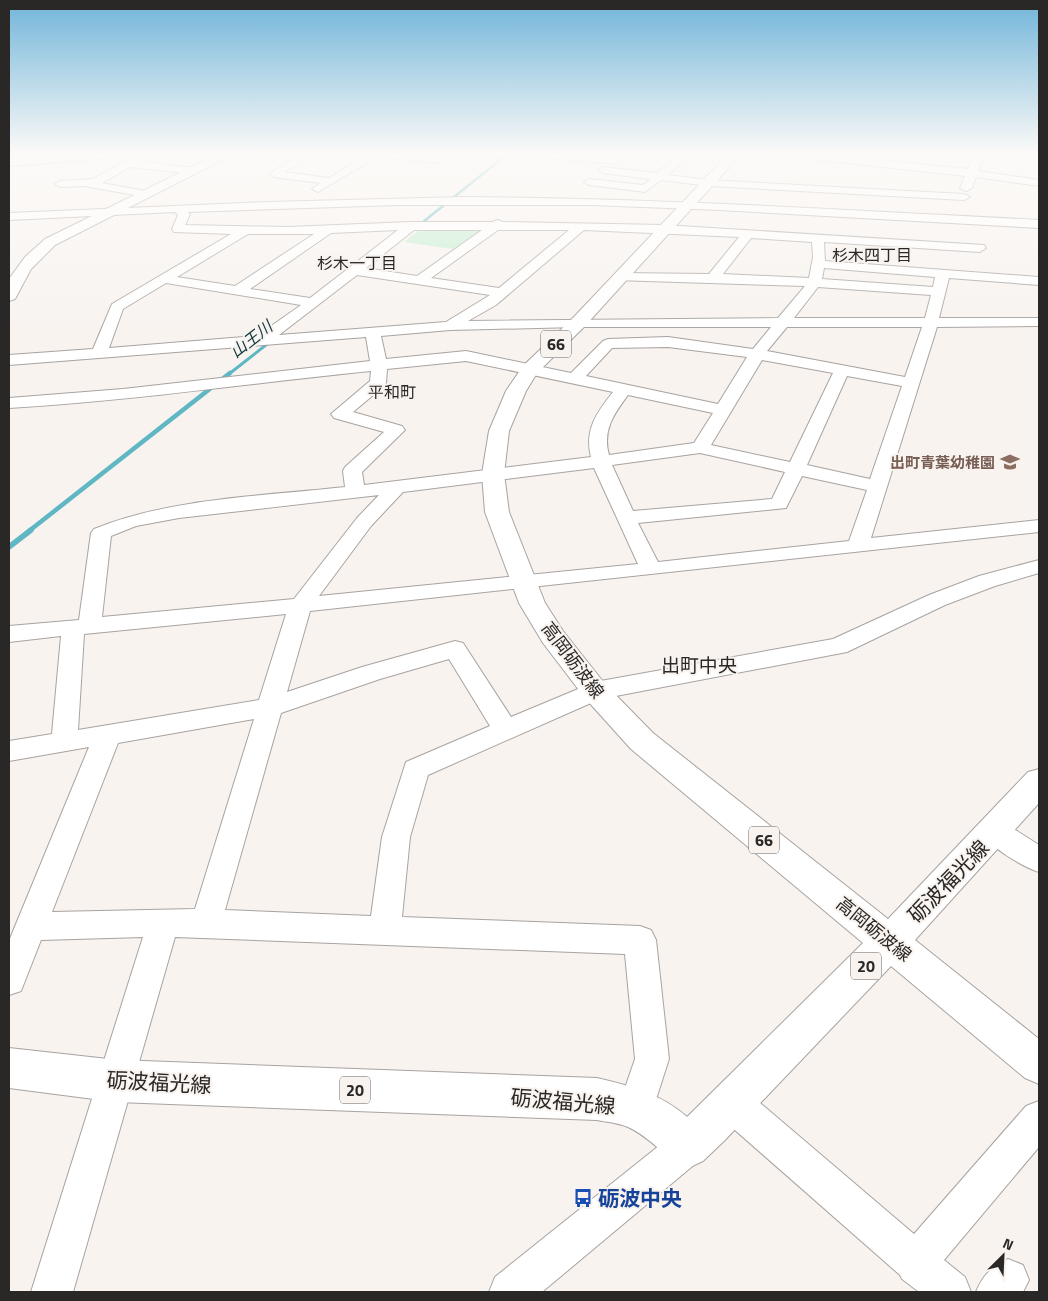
<svg xmlns="http://www.w3.org/2000/svg" width="1048" height="1301" viewBox="0 0 1048 1301" font-family="'Titillium Web','Noto Sans JP',sans-serif">
  <style>
    .green { fill: #c4eed0 }
    .lines { fill: none; stroke-linecap: round; stroke-linejoin: round }
    .stream-far3 { stroke: #5eb7c3; stroke-width: 2.5 }
    .stream-far2 { stroke: #5eb7c3; stroke-width: 3 }
    .stream-far1 { stroke: #5eb7c3; stroke-width: 4.5 }
    .stream { stroke: #5eb7c3; stroke-width: 5.5 }
    .minor-casing { stroke: #a8a3a0; stroke-width: 2 }
    .major-casing { stroke: #a8a3a0; stroke-width: 2 }
    .minor { fill: #fff; fill-rule: evenodd }
    .major { fill: #fff; fill-rule: evenodd }
    .labels { text-anchor: middle; dominant-baseline: central; stroke-width: 4; stroke-linejoin: round; paint-order: stroke }
    .far-education-label { font-size: 15px; font-weight: bold; fill: #785e54; stroke: #f8f3ef; text-anchor: end }
    .far-neighbourhood-label { font-size: 16px; fill: #2a2827; stroke: #f8f3ef }
    .far-water-label { font-size: 16px; font-style: italic; fill: #0e393f; stroke: #f8f3ef }
    .shield { fill: #f8f3ef; stroke: #686563; stroke-width: 1 }
    .shield-label { font-size: 16px; font-weight: bold; fill: #2a2827 }
    .street-label { font-size: 18px; fill: #2a2827; stroke: #f8f3ef }
    .neighbourhood-label { font-size: 19px; fill: #2a2827; stroke: #f8f3ef }
    .near-street-label { font-size: 21px; fill: #2a2827; stroke: #f8f3ef }
    .near-transit-label { font-size: 21px; font-weight: bold; fill: #164399; stroke: #f8f3ef; text-anchor: start }
  </style>
  <rect width="100%" height="100%" fill="#f8f3ef"/>
  <!-- green -->
  <path class="green" d="M423 227H490L459 250 404 242Z"/>
  <g class="lines">
    <!-- stream-far3 -->
    <path class="stream-far3" d="M418 226 510 152"/>
    <!-- stream-far2 -->
    <path class="stream-far2" d="M229 374 271 341"/>
    <!-- stream-far1 -->
    <path class="stream-far1" d="M29 531 230 373"/>
    <!-- stream -->
    <path class="stream" d="M9 547 31 530"/>
    <!-- minor casing -->
    <g class="minor-casing">
      <path id="minor" d="M108 152H155L144 155V159L139 161 194 168 199 171 194 174 130 167 102 183 150 192 152 194 146 197 84 186 60 187 55 184 60 181 93 179 134 156 9 166V160Z
        M304 152H349L344 155 307 158 284 172 329 178 371 152 436 157 444 152H456L438 163 377 157 318 192 312 189 320 183 274 177 269 174Z
        M535 152 616 158 621 161 616 164 539 157 535 156Z
        M682 152C695 152 728 149 737 157L732 160 690 155 668 175 709 180 964 194 970 197 964 200 709 186 661 180 645 192 589 185 584 182 589 179 643 185 650 179 603 173 598 170 603 167 657 173Z
        M768 152H804L968 169 975 152H985L978 171 1039 180V186L976 177 972 188 966 191 960 188 965 176 773 155Z
        M462 197C655 198 847 210 1039 220V228L719 210 591 205H397L188 212 190 214 185 225 287 227 411 222H492L498 220 503 222 664 225 984 245 986 248 980 252 824 242 825 261 1039 277V285L949 278 939 318H1039V326L937 327 871 538 1039 520V532L310 611 287 692 362 667 455 641 463 643 511 717 595 682 833 639 929 595 979 576 1039 560V573L995 586 945 605 847 652 600 699 428 775 410 837 402 917 640 926 651 930 656 940 669 1059 649 1121 636 1126 623 1121 618 1108 635 1059 625 954 175 937 73 1292H31L143 937 41 940 21 991 9 995V941L89 747 9 761V741L52 734 61 636 9 642V626L79 620 91 533 94 529C170 498 264 496 345 487L343 471 345 467 384 432 334 418 331 414 370 381 371 371C250 383 130 401 9 408V398L123 389 370 361 366 337 9 365V355L93 349 112 304 231 234 174 232 172 229 178 215 175 212 9 220V213L268 202ZM398 230 310 298 250 289 331 233ZM414 230H482L417 276 366 268ZM498 230H569L499 288 431 278ZM584 230 739 237 709 274 620 273 615 274 613 277 615 280 805 286 778 318 468 321 496 305ZM248 234H314L235 286 177 277ZM751 238 812 242 813 257 809 278 723 274ZM824 268 935 277 933 287 822 279ZM357 275 490 295 446 322 279 335ZM166 283 301 305 257 336 109 348 123 309ZM818 287 931 295 925 318H794ZM578 327H771L753 349 668 337 608 339 603 341 571 373 466 351 386 359 381 336 450 330ZM787 327H922L905 377 767 351ZM668 347 747 357 718 404 586 376 612 348ZM762 360 833 373 790 462 711 445ZM466 361 613 392C597 412 584 430 591 457L364 485 362 472 405 430 402 426 353 412 384 386 386 383 387 369ZM847 376 902 386 870 479 807 465ZM628 395 713 413 694 443 609 455C602 430 614 414 628 395ZM700 453 785 472 772 499 633 511 612 465ZM594 468 638 564 319 596 371 526 403 492ZM802 476 867 490 849 541 658 562 638 523 786 508ZM379 495 357 518 294 599 102 617 111 536 136 526 179 518ZM286 614 259 700 78 730 84 634ZM449 659 490 726 406 762 382 837 371 916 225 910 281 713 380 679ZM254 719 195 909 52 912 118 743Z
        M996 820 1006 824 1039 845V872C1023 867 989 847 982 832L986 824Z
        M733 1086 746 1091 914 1234 1026 1106 1039 1101V1147L944 1260 965 1277 971 1292H919L902 1279 900 1275 720 1117 715 1104 720 1091Z
        M688 1127 701 1133 707 1146 701 1159 542 1292H489L495 1277 675 1133Z
        M1008 1259 1023 1265 1029 1280 1023 1292H976C983 1275 991 1267 1008 1259Z"/>
    </g>
    <!-- major casing -->
    <g class="major-casing">
      <path id="major" d="M222 152H238L55 245 31 269 15 299 9 301V279L25 257 45 239Z
        M730 152H743L584 327 537 373 526 391 509 431 504 474 509 512 545 603 563 631 605 684 653 733 888 919 1028 772 1039 769V803L915 940 1039 1039V1084L1025 1078 891 966 725 1140 703 1161 688 1168C664 1158 651 1137 628 1127 619 1123 607 1122 597 1120L117 1102 9 1088V1048L117 1060 597 1078C631 1086 661 1094 687 1117L863 943 631 749 585 698 543 643 519 603 485 512 482 474 489 431 506 391 523 366 572 319Z"/>
    </g>
    <!-- minor -->
    <use href="#minor" class="minor"/>
    <!-- major -->
    <use href="#major" class="major"/>
  </g>
  <!-- sky -->
  <linearGradient id="sky" x2="0" y2="1"><stop stop-color="#71b5d9"/><stop offset="0.46" stop-color="#fcfaf8"/><stop offset="1" stop-color="#fcfaf8" stop-opacity="0"/></linearGradient>
  <rect width="1048" height="334" fill="url(#sky)"/>
  <!-- icons -->
  <defs>
    <g id="school-bare" transform="scale(1.5)"><path d="M0-5L7-2L0 1L-7-2ZM-4 1L0 2.5L4 1V4Q0 6-4 4Z" fill="#8d6e63" stroke="#f8f3ef" stroke-width="2.5" paint-order="stroke"/></g>
    <g id="bus-bare" transform="scale(1.5)"><path d="M-5-6H5V4H4V6H2V4H-2V6H-4V4H-5ZM-3.5-4V0h7V-4ZM-3.5 1.2v1.5H-2V1.2ZM2 1.2v1.5H3.5V1.2Z" fill="#1a4fb4" stroke="#f8f3ef" stroke-width="2.5" paint-order="stroke"/></g>
  </defs>
  <g fill-rule="evenodd">
    <use href="#school-bare" x="1010" y="462"/>
    <use href="#bus-bare" x="583" y="1198"/>
  </g>
  <g class="labels">
    <!-- far-education labels -->
    <g class="far-education-label">
      <text x="995" y="462">出町青葉幼稚園</text>
    </g>
    <!-- far-neighbourhood labels -->
    <g class="far-neighbourhood-label">
      <text x="872" y="255">杉木四丁目</text>
      <text x="357" y="263">杉木一丁目</text>
      <text x="392" y="392">平和町</text>
    </g>
    <!-- far-water labels -->
    <g class="far-water-label">
      <text transform="translate(251 339) rotate(-38)">山王川</text>
    </g>
    <!-- shield labels -->
    <g class="shield">
      <rect x="541" y="330.5" width="30" height="27" rx="4"/>
      <rect x="749" y="826.5" width="30" height="27" rx="4"/>
      <rect x="851" y="952.5" width="30" height="27" rx="4"/>
      <rect x="340" y="1076.5" width="30" height="27" rx="4"/>
    </g>
    <g class="shield-label">
      <text x="556" y="344">66</text>
      <text x="764" y="840">66</text>
      <text x="866" y="966">20</text>
      <text x="355" y="1090">20</text>
    </g>
    <!-- street labels -->
    <g class="street-label">
      <text transform="translate(573 660) rotate(53)">高岡砺波線</text>
      <text transform="translate(874 929) rotate(39)">高岡砺波線</text>
    </g>
    <!-- neighbourhood labels -->
    <g class="neighbourhood-label">
      <text x="699" y="664">出町中央</text>
    </g>
    <!-- near-street labels -->
    <g class="near-street-label">
      <text transform="translate(948 881) rotate(-46)">砺波福光線</text>
      <text transform="translate(159 1082) rotate(3)">砺波福光線</text>
      <text transform="translate(563 1101) rotate(5)">砺波福光線</text>
    </g>
    <!-- near-transit labels -->
    <g class="near-transit-label">
      <text x="598" y="1198">砺波中央</text>
    </g>
  </g>
  <!-- border -->
  <rect width="1048" height="1301" fill="none" stroke="#2a2827" stroke-width="20"/>
  <!-- north arrow -->
  <g transform="translate(1003 1256) rotate(24)" stroke="#f8f3ef" stroke-width="4" paint-order="stroke">
  <path d="M0-4L9 19L0 12L-9 19Z" fill="#2a2827"/>
  <text y="-8" font-size="14" font-weight="bold" text-anchor="middle" fill="#2a2827">N</text>
  </g>
</svg>
